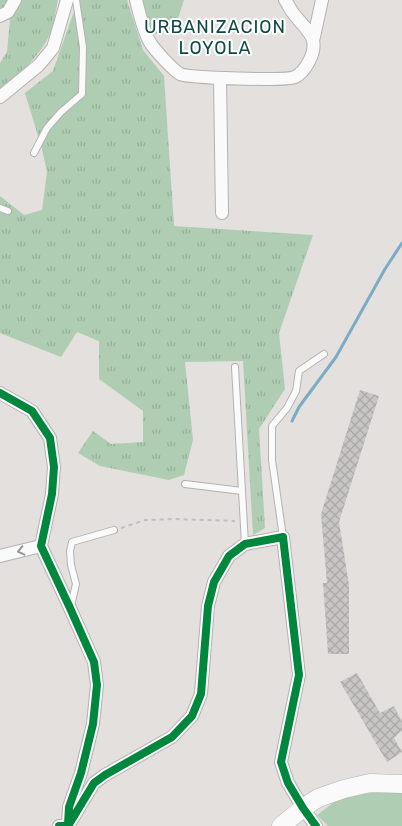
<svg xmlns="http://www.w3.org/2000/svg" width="402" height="826" viewBox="0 0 402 826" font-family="Rubik,sans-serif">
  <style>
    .grass { fill: url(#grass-tufts) }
    .pitch { fill: #afcdb3 }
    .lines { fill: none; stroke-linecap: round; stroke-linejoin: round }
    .stream { stroke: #7babc5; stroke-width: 3 }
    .building { fill: url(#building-cross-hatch) }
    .lane-casing { stroke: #b4b2b1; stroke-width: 8 }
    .street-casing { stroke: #b4b2b1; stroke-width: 14 }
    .secondary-casing { stroke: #b4b2b1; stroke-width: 19 }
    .path { stroke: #c1bfbf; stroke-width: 2; stroke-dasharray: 4 4; stroke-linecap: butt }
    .lane { stroke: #fbfafa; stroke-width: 6 }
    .street { stroke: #fbfafa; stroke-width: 12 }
    .secondary { stroke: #fbfafa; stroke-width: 18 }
    .cycleway-casing { stroke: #fff; stroke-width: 11 }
    .cycleway { stroke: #00873e; stroke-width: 8 }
    .oneway { stroke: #959393 }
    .labels { text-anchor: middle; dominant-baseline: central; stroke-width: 4; stroke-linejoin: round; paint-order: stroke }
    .neighbourhood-label { font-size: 18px; letter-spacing: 1px; fill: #0e4b46; stroke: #fff }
  </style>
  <defs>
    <pattern id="grass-tufts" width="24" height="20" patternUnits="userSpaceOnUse" patternTransform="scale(1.25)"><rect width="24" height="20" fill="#afcdb3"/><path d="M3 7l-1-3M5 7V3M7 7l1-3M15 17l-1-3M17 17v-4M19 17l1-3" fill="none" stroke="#96af99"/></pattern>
    <pattern id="building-cross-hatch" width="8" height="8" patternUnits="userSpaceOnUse" patternTransform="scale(1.25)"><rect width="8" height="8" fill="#c8c6c4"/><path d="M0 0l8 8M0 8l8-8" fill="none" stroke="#aba9a8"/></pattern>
  </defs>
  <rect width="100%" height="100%" fill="#e3e0de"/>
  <!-- grass -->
  <path class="grass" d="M0 0H58C56 10 54 21 51 31 43 54 18 75 0 91V63L7 52 10 20 0 14Z
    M78 0H127L143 50 164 76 174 226 313 235 279 333 285 389 259 429 265 528 253 535 243 361 185 362 193 440 184 475 169 480 100 466 78 453 93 431 111 444 143 442V411L99 379V341L77 332 61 357 0 333V196L24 215 42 210 47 172 42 149 25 93 53 71Z
    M141 0H184L175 28 152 35Z"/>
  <!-- pitch -->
  <path class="pitch" d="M390 791 402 793V826H328L317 815 337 800 362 794Z"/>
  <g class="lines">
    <!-- stream -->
    <path class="stream" d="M292 421 299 407 336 357 385 269 402 243"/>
  </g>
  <!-- building -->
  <path class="building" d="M360 390 379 396 339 522 349 585V654H328L323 583H327L321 514Z
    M357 673 380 713 394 706 402 722V730L394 738 402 752 387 762 340 682Z"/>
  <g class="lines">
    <!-- lane casing -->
    <g class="lane-casing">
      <path id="lane" d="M34 153 47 128 61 112 82 94 83 47 76 0
        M0 208 8 211
        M235 367 245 544
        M185 484 242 491
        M283 537 272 460V426L287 408 296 391 299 371 324 354
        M71 606 76 584 71 565 70 551 72 542 114 530"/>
    </g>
    <!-- street casing -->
    <g class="street-casing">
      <path id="street" d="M136 0C139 12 144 34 151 44 155 50 173 70 180 74 189 78 286 81 295 77 305 72 316 53 313 41 312 33 298 20 293 13 290 9 288 4 285 0
        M0 16 8 12 15 0
        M313 41 322 0
        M220 78 222 213
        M0 97 39 65 53 48 67 0
        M0 393 32 411 50 438 54 467 52 494 41 546 70 608 94 662 97 685 93 724 81 773 69 807 68 824
        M0 556 41 546
        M59 826H68L94 783 105 775 172 737 192 716 201 694 208 606 214 582 229 556 245 544 283 537 299 675 281 762 288 783 303 808 316 826"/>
    </g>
    <!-- secondary casing -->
    <g class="secondary-casing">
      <path id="secondary" d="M281 826 303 808 318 798 344 789 370 783 402 784"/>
    </g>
    <!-- path -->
    <path class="path" d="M121 528 145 520 175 519 235 521"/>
    <!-- lane -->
    <use href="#lane" class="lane"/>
    <!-- street -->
    <use href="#street" class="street"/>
    <!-- secondary -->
    <use href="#secondary" class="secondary"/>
    <!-- cycleway casing -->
    <g class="cycleway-casing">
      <path id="cycleway" d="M0 393 32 411 50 438 54 467 52 494 41 546 70 608 94 662 97 685 93 724 81 773 69 807 68 824
        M59 826H68L94 783 105 775 172 737 192 716 201 694 208 606 214 582 229 556 245 544 283 537 299 675 281 762 288 783 303 808 316 826"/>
    </g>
    <!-- cycleway -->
    <use href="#cycleway" class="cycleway"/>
  </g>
  <!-- one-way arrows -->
  <defs><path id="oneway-chevron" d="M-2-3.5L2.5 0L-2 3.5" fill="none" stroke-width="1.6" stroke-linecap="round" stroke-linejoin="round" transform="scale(1.25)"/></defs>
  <use class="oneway" href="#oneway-chevron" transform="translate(21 551) rotate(167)"/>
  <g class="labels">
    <!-- neighbourhood labels -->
    <g class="neighbourhood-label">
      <text x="215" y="27">URBANIZACION<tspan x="215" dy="21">LOYOLA</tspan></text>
    </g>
  </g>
</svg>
